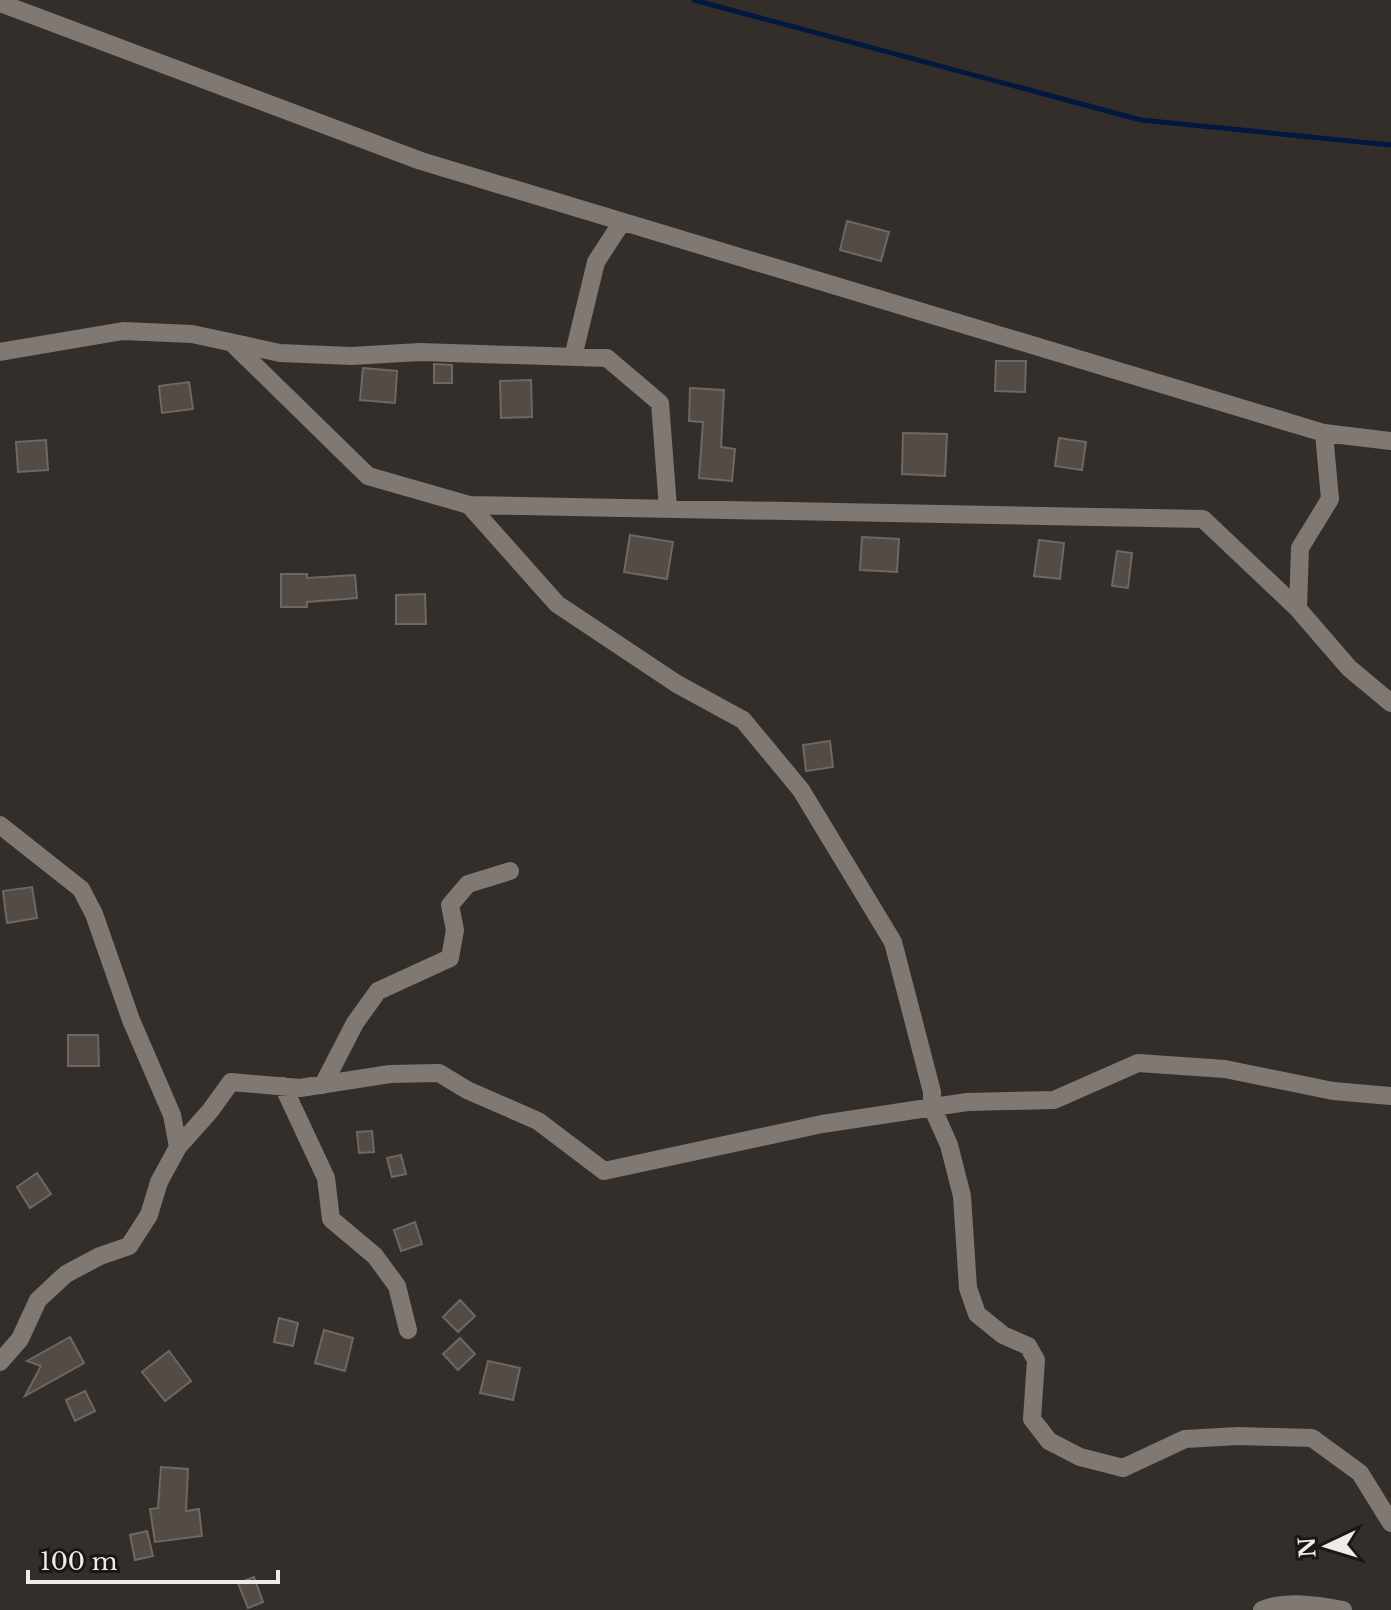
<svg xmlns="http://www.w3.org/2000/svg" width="1391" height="1610" viewBox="0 0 1391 1610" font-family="'Libre Baskerville',serif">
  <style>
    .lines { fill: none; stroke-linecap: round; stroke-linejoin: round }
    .stream { stroke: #021841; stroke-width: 5 }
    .building { fill: #524b46; stroke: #6e6762; stroke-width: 2 }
    .minor { stroke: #7f7873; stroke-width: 18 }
  </style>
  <rect width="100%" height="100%" fill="#342e2a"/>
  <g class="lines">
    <!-- stream -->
    <path class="stream" d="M694 0 1141 120 1391 145"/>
  </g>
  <!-- building -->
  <path class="building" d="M847 221 889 232 881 261 840 250Z
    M996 361H1026L1025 392 995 391Z
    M434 364 452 365V383H434Z
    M363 368 397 371 395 403 360 400Z
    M531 380 532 417 501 418 500 381Z
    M189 382 193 409 162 413 159 386Z
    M690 388 724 390 721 447 735 449 732 481 699 478 703 422 689 421Z
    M903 433 947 434 945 476 902 474Z
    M1059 438 1086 442 1082 470 1055 466Z
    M46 440 48 470 18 472 16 442Z
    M630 535 673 542 667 579 624 572Z
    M862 537 899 539 897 572 860 570Z
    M1039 540 1064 543 1060 579 1034 576Z
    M1117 551 1132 553 1128 588 1112 586Z
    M281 574H307V578L355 575 357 598 307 602V607H281Z
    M425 594 426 624H396V595Z
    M830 741 833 767 806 771 803 745Z
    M32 887 37 918 7 923 3 891Z
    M68 1035H98L99 1066H68Z
    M372 1131 374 1152 359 1153 357 1132Z
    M401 1155 406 1174 392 1177 387 1158Z
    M37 1173 51 1194 30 1208 17 1187Z
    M415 1222 422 1244 401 1251 394 1230Z
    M460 1300 475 1316 458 1332 443 1317Z
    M279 1318 298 1323 293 1346 274 1342Z
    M324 1330 353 1338 345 1371 315 1363Z
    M70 1337 84 1363 25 1396 41 1366 27 1361Z
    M460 1338 475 1354 458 1370 443 1354Z
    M169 1351 191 1381 165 1401 142 1372Z
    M488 1361 520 1368 513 1400 480 1393Z
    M85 1391 95 1411 75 1421 66 1400Z
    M161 1467 188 1469 186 1511 199 1509 202 1536 155 1542 150 1509 158 1508Z
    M147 1531 153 1556 135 1560 130 1535Z
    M254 1577 263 1602 248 1608 238 1583Z"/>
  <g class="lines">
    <!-- minor -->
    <path class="minor" d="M0 3 421 161 1324 433 1391 441
      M231 342 368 476 469 505 1203 519 1298 609
      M0 352 123 331 192 334 280 353 351 356 420 352 607 358 660 403 668 508
      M573 357 596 262 622 222
      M1324 433 1330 499 1300 548 1298 609 1349 668 1391 703
      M469 505 557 604 677 684 743 720 801 790 893 942 932 1092V1107L949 1145 962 1196 968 1288 977 1314 1003 1335 1028 1346 1036 1360 1032 1419 1049 1441 1080 1457 1123 1468 1185 1439 1238 1436 1312 1438 1360 1473 1391 1523
      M0 825 81 889 94 914 131 1020 172 1115 178 1147
      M323 1085 355 1023 378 991 450 958 455 930 450 905 468 884 510 871
      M283 1086 326 1178 331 1219 375 1256 397 1286 408 1330
      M0 1362 20 1339 38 1300 66 1274 100 1256 129 1246 149 1215 159 1182 178 1147 210 1111 231 1082 300 1088 390 1074 439 1073 467 1090 538 1121 604 1171 822 1124 967 1102 1054 1100 1138 1063 1225 1069 1333 1091 1391 1096
      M1262 1610C1286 1600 1318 1605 1343 1610"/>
  </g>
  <!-- north arrow -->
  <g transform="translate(1327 1546) rotate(266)" stroke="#1a1715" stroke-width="6" paint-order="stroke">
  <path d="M0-6L14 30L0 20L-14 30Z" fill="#efebe9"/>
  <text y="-12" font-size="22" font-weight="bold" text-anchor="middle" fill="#efebe9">N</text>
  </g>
  <!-- scale -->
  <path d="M28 1570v12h250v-12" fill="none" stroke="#efebe9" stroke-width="4"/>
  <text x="40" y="1570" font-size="24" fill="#efebe9" stroke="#1a1715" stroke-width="6" paint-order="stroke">100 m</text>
</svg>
